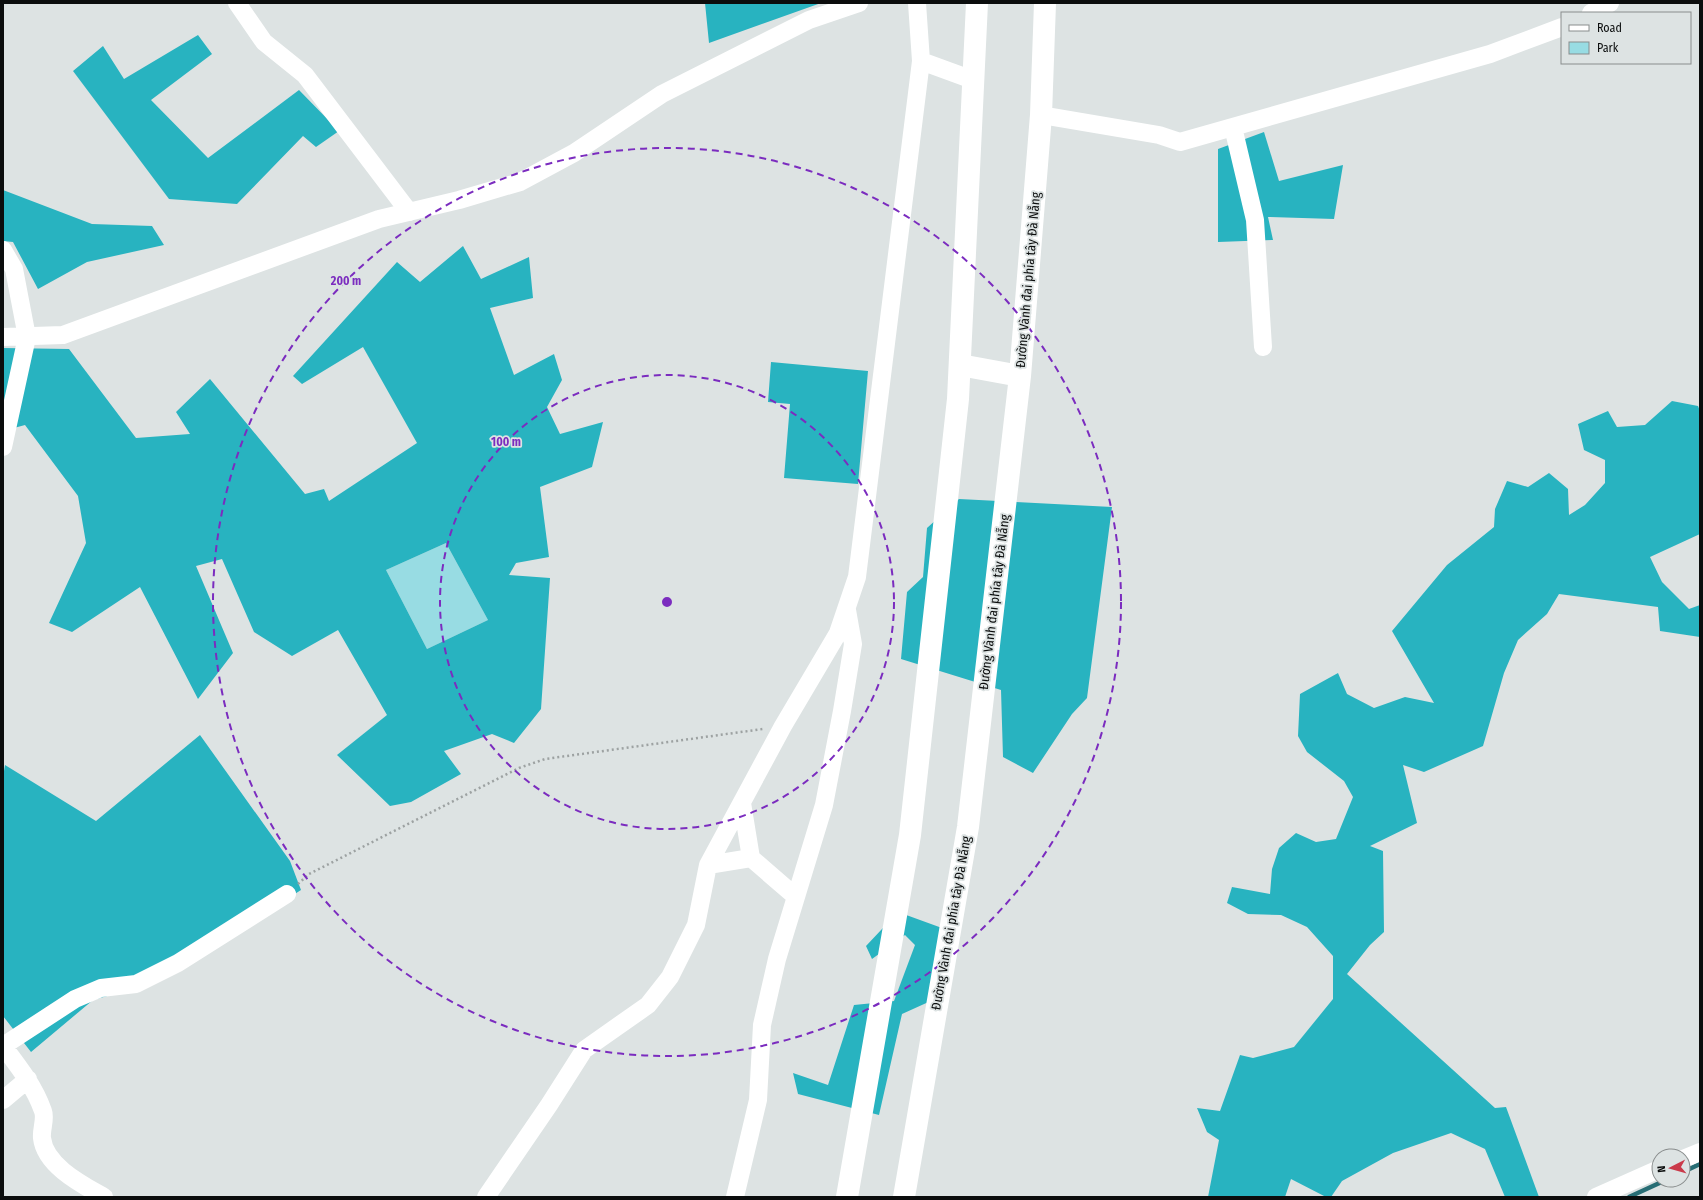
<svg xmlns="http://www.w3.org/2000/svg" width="1703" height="1200" viewBox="0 0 1703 1200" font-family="'Fira Sans Condensed',sans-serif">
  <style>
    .green { fill: #98dce3 }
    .forest { fill: #28b3c0; fill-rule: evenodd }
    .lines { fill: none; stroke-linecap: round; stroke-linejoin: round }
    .stream { stroke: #286e75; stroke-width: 4.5 }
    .path { stroke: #9da2a2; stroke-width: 2.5; stroke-dasharray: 2 3; stroke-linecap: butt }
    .minor { stroke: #fff; stroke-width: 18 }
    .primary { stroke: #fff; stroke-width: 22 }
    .ring { fill: none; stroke: #7b2cbf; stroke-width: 2; stroke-dasharray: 7 5 }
    .labels { text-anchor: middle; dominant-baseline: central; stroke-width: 3.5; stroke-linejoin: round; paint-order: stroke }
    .street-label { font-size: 13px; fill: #0b0d0d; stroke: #dde3e3 }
    .centre { fill: #7b2cbf; stroke: #dde3e3; stroke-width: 2 }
    .ring-label { font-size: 12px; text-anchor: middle; font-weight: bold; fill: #7b2cbf; stroke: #dde3e3; stroke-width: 3.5; stroke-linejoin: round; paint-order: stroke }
  </style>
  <rect width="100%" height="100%" fill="#dde3e3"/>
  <!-- green -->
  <path class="green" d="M446 543 488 620 427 649 386 570Z"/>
  <!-- forest -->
  <path class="forest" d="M705 3H821L709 43Z
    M198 35 212 54 151 100 208 158 299 90 339 131 316 147 303 136 237 204 169 199 73 71 103 46 124 79Z
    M1264 132 1279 181 1343 165 1334 219 1268 217 1273 240 1218 242V149Z
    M3 190 92 224 152 226 164 245 87 262 38 289 13 242 3 241Z
    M463 246 481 279 529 257 533 298 490 308 514 375 554 354 562 380 547 407 560 434 603 422 592 467 540 487 549 557 516 563 509 575 550 578 541 709 514 743 492 734 444 751 461 774 411 802 390 806 337 755 387 715 338 630 292 656 254 632 222 559 196 566 233 653 198 699 140 587 72 632 49 623 86 543 78 496 25 425 3 431V348L69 349 136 438 190 434 176 412 210 379 305 494 324 489 329 501 417 443 363 347 302 384 293 376 397 262 420 282ZM446 543 488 620 427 649 386 570Z
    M771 362 868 371 858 484 784 478 790 404 768 402Z
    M1672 401 1698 406 1700 411V534L1650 557 1662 582 1689 609 1700 605V637L1660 631 1658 607 1559 594 1547 614 1518 640 1504 673 1483 746 1424 772 1403 765 1417 823 1370 846 1383 851 1384 932 1370 945 1347 974 1495 1108 1506 1107 1539 1197H1505L1485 1149 1451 1133 1393 1153 1342 1181 1331 1197H1326L1291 1179 1285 1197H1208L1219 1140 1207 1132 1197 1108 1220 1111 1240 1055 1253 1058 1294 1047 1333 999V956L1307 927 1281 915 1248 914 1227 903 1232 887 1270 894 1272 869 1279 848 1296 833 1316 842 1336 839 1353 797 1344 781 1307 752 1298 736 1300 694 1338 673 1347 694 1374 708 1405 697 1434 703 1392 631 1447 565 1494 527 1495 509 1507 481 1528 487 1549 473 1568 489 1569 515 1585 505 1605 483V460L1584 450 1578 424 1608 411 1617 427 1645 425Z
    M959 499 1112 507 1087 698 1072 714 1033 773 1003 757 1001 690 901 659 907 592 923 577 927 528Z
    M200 735 290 861 301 890 157 982 93 1000 31 1052 3 1016V777L5 765 96 821Z
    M898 912 953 932 944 995 902 1014 879 1115 798 1094 793 1073 828 1085 854 1005 894 1001 915 945 905 935 872 959 866 946Z"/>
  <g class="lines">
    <!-- stream -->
    <path class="stream" d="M1683 1172 1700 1164
      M1629 1197 1666 1180"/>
    <!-- path -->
    <path class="path" d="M298 884 309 874 519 768 545 759 763 729"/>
    <!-- minor -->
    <path class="minor" d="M237 3 264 42 305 75 409 212
      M1591 13 1610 3
      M921 61 973 80
      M1041 115 1159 135 1180 142 1490 54 1562 27
      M1233 127 1255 220 1263 347
      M3 250 14 269 27 337 3 447
      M3 337 63 335 379 219 459 200 520 182 574 153 662 94 809 20 859 3
      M742 803 751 858 795 896
      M708 865 751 858
      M3 1046 75 999 101 988 136 984 178 963 287 894
      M3 1046C19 1067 34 1086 43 1111 46 1119 41 1129 42 1138 45 1166 83 1185 104 1197
      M3 1100 28 1079
      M1683 1159 1700 1152
      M486 1197 549 1105 584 1050 648 1005 670 977 696 925 708 865 783 726 838 633 857 577 921 61 917 3
      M735 1197 758 1100 762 1025 777 959 824 805 842 711 853 644 847 610
      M1596 1197 1659 1169"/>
    <!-- primary -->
    <path class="primary" d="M960 365 1020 376
      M847 1197 910 835 958 399 977 3
      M904 1197 968 827 1020 376 1041 115 1045 3"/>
  </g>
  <!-- distance rings -->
  <g class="ring">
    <circle cx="667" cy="602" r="227"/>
    <circle cx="667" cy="602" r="454"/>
  </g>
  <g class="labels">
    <!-- street labels -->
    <g class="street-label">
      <text transform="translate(1028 280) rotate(-85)">Đường Vành đai phía tây Đà Nẵng</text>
      <text transform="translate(994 602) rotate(-83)">Đường Vành đai phía tây Đà Nẵng</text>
      <text transform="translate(951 923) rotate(-80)">Đường Vành đai phía tây Đà Nẵng</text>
    </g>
  </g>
  <circle cx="667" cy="602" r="6" class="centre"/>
  <g class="ring-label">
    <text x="346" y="285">200 m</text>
    <text x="506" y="446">100 m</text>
  </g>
  <!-- border -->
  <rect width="1703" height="1200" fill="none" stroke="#0b0d0d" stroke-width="8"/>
  <!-- legend -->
  <rect x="1561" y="12" width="130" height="52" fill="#dde3e3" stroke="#898d8d"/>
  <rect x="1569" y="25" width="20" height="6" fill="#ffffff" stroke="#898d8d"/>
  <text x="1597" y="32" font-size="12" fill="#0b0d0d">Road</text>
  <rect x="1569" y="42" width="20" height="12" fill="#98dce3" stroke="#898d8d"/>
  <text x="1597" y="52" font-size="12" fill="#0b0d0d">Park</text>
  <!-- north arrow -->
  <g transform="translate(1671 1168) rotate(264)"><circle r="19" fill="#dde3e3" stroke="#898d8d"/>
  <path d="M0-3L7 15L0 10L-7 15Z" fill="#ca3a4a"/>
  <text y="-6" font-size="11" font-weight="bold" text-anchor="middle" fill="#0b0d0d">N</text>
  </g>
</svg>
